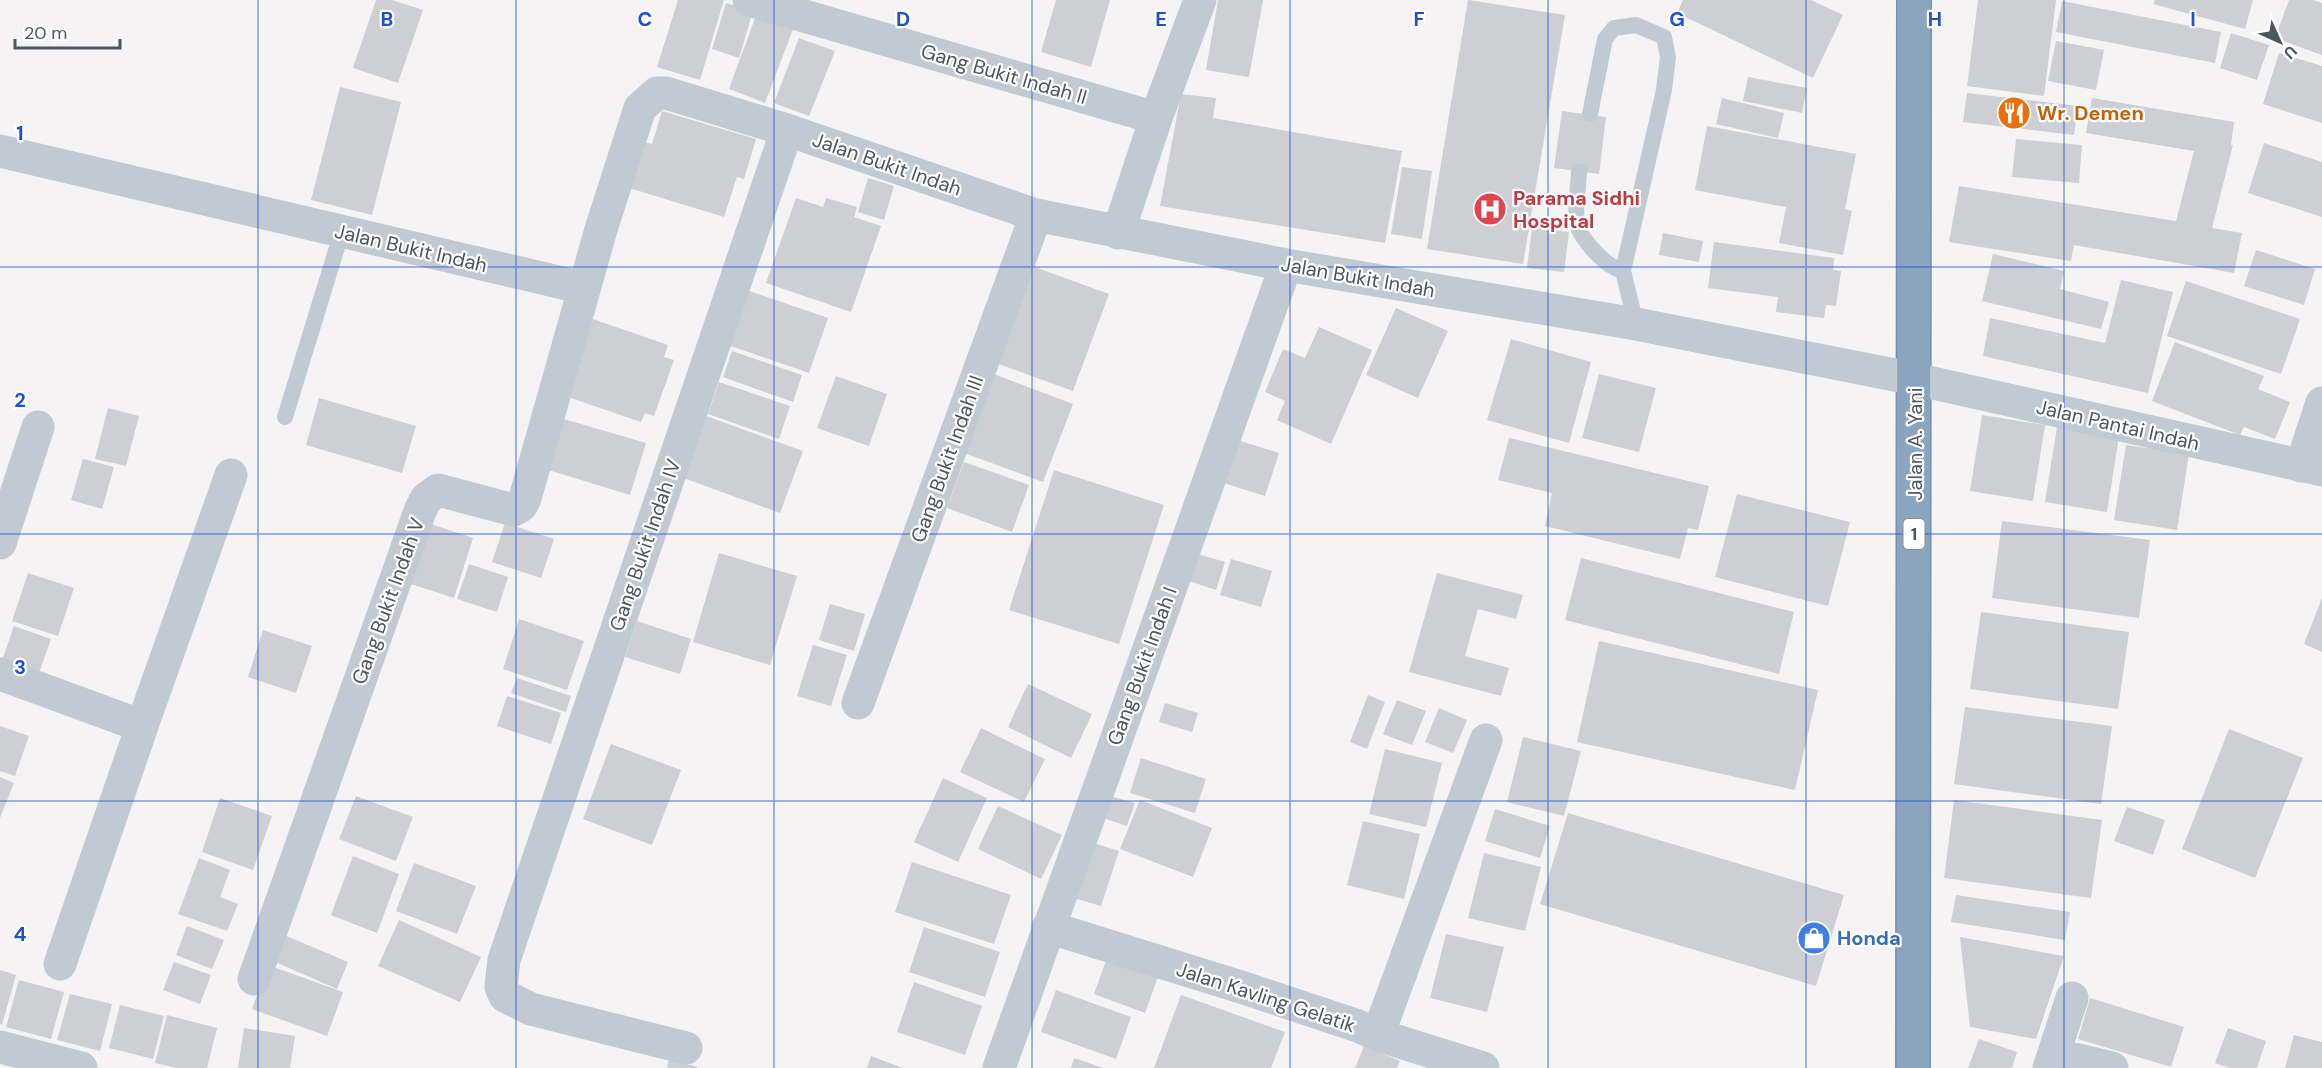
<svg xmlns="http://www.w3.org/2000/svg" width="2322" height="1068" viewBox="0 0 2322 1068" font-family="'DM Sans',sans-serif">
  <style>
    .building { fill: #cdcfd5 }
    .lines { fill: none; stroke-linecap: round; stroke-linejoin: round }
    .highway-casing { stroke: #7690ad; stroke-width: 36 }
    .lane { stroke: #c1cad2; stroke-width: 16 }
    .street { stroke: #c1cad2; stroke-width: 33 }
    .highway { stroke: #8ba5c1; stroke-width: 33 }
    .grid { fill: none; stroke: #1d4ed8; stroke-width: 1.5; stroke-opacity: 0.55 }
    .labels { text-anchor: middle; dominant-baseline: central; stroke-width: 4.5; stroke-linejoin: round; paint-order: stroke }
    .shield { fill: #fff; stroke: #808990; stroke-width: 1.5 }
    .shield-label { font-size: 18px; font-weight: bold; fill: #4a5661 }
    .street-label { font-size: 20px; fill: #4a5661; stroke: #fff }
    .food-label { font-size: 20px; font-weight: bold; fill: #c56008; stroke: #fff; text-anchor: start }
    .health-label { font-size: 20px; font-weight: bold; fill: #be3a42; stroke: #fff; text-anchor: start }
    .shop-label { font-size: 20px; font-weight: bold; fill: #366cbe; stroke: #fff; text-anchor: start }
    .grid-label { font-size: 20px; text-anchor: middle; font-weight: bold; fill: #1d4ed8; stroke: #fff; stroke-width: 4.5; stroke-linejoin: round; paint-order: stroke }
  </style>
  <rect width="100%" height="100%" fill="#f5f3f3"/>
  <!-- building -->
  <path class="building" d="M376 0H392L423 10 398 83 353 68Z
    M678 0H724L700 80 657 67Z
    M1056 0H1110L1091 67 1041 52Z
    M1218 0H1263L1249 77 1206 70Z
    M1468 0 1565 15 1523 264 1427 249Z
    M1683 0H1811L1843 15 1813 78 1677 13Z
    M1978 0H2056L2044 96 1967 86Z
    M2155 0H2253L2245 29 2153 4Z
    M2289 0H2313L2322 3V55L2275 38Z
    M2062 1 2221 32 2215 63 2056 32Z
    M726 3 753 11 739 58 712 49Z
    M758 10 795 24 765 103 729 89Z
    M2231 33 2269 45 2257 80 2220 68Z
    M799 38 835 51 809 116 774 103Z
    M2056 41 2104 50 2096 90 2048 81Z
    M2279 53 2322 66V123L2263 104Z
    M1748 77 1807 88 1802 113 1743 101Z
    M340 87 401 102 372 215 311 200Z
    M1967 93 2078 106 2074 135 1963 122Z
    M1181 94 1216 98 1213 118 1402 151 1385 243 1160 206Z
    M1722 98 1784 113 1778 138 1716 124Z
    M2092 98 2234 122 2231 145H2233L2212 228 2242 233 2234 273 2074 245 2071 261 1949 242 1959 186 2176 221 2194 151 2086 133Z
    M662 111 756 139 744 179 737 177 724 217 626 187 640 141 652 144Z
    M1562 111 1606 117 1599 174 1554 168Z
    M1707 126 1856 154 1845 209 1852 211 1843 255 1779 243 1786 207 1695 190Z
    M2016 139 2082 145 2079 183 2012 177Z
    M2264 143 2322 162V217L2248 193Z
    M1402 167 1432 171 1422 239 1391 234Z
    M868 178 894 186 884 220 858 212Z
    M796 198 823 207 826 198 857 207 854 217 881 226 851 312 766 283Z
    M1532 228 1569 232 1564 272 1527 268Z
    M1663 233 1703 241 1699 262 1659 255Z
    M1714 242 1834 258 1833 270 1841 271 1836 306 1826 305 1824 318 1776 312 1778 297 1708 288Z
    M2256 250 2315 269 2304 305 2244 286Z
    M1993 254 2064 271 2060 289 2109 302 2101 329 1982 301Z
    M1021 262 1109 294 1073 391 985 359Z
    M2121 280 2173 292 2148 393 1983 356 1990 318 2105 343Z
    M2186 281 2300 319 2281 374 2167 336Z
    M738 287 828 318 809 373 719 342Z
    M1396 308 1448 331 1418 398 1366 375Z
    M590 318 668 345 664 357 674 360 654 416 645 413 641 422 562 395Z
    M1319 327 1372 350 1331 444 1277 420 1285 401 1265 392 1283 349 1305 358Z
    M1511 339 1591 362 1569 443 1487 420Z
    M2175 342 2264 376 2258 389 2290 402 2275 439 2244 427 2240 435 2152 401Z
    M732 351 802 375 793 402 723 377Z
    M986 371 1073 404 1043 482 956 450Z
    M1599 374 1656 388 1639 452 1582 438Z
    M836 376 887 394 869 446 817 428Z
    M719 382 790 406 779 439 708 414Z
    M319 398 416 426 402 473 306 445Z
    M108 408 139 416 126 466 95 459Z
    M698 413 803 451 780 513 675 475Z
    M1982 415 2045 425 2033 501 1970 491Z
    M557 417 646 443 630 495 542 468Z
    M2057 427 2119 436 2107 512 2045 502Z
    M1509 438 1709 486 1698 530 1688 528 1680 559 1545 526 1552 493 1498 480Z
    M1234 439 1279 453 1265 496 1220 482Z
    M2126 445 2189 454 2177 530 2114 520Z
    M83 459 114 467 102 509 71 500Z
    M964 462 1029 485 1012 532 947 508Z
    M1054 470 1164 505 1119 644 1009 610Z
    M1737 494 1850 522 1828 606 1715 577Z
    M2002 521 2150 540 2139 618 1992 598Z
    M505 523 554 539 541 578 492 562Z
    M431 524 473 538 454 598 411 584Z
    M1191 552 1225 562 1216 590 1183 579Z
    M719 553 797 576 770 665 693 642Z
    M1581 558 1794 612 1779 674 1565 620Z
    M1231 559 1272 571 1261 607 1220 595Z
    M469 564 508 577 497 612 457 599Z
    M28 573 74 588 58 636 12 621Z
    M1437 573 1523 595 1516 619 1478 609 1465 656 1509 668 1501 696 1409 672Z
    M2322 598V652L2304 644Z
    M830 604 865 614 854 651 819 640Z
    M1981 612 2129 632 2118 709 1970 689Z
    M519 619 584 641 567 690 503 669Z
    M637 621 691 639 680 674 625 657Z
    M14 626 51 639 37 679 0 666Z
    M263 630 312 646 296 693 248 677Z
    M1599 641 1818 690 1795 790 1577 742Z
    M813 645 847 655 831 706 797 696Z
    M517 678 571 696 566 712 511 693Z
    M1028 684 1092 714 1071 758 1008 727Z
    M1368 695 1385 702 1367 749 1350 742Z
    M507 696 561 713 551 744 497 726Z
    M1397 700 1426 711 1412 745 1383 734Z
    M1165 703 1198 713 1192 732 1159 722Z
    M1965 707 2112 726 2101 804 1954 784Z
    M1439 708 1467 720 1453 753 1425 742Z
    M0 726 29 736 15 776 0 771Z
    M981 728 1045 759 1024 802 960 772Z
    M2229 729 2303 758 2255 878 2182 849Z
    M1523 737 1581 751 1564 816 1507 802Z
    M611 744 681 770 652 845 583 819Z
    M1385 749 1442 763 1426 827 1369 814Z
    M1141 758 1206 779 1195 813 1130 793Z
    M0 777 14 783 0 818Z
    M943 778 987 798 958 862 914 842Z
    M1107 795 1135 803 1127 826 1100 817Z
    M356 796 413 817 396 861 339 839Z
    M220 798 272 816 253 870 202 852Z
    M1140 800 1212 828 1193 877 1120 849Z
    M1954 800 2102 820 2091 898 1944 878Z
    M998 806 1062 835 1041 879 978 849Z
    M2127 807 2165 820 2153 855 2114 841Z
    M1495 809 1550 826 1540 858 1485 841Z
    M1568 813 1844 895 1816 986 1540 904Z
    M1363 821 1420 834 1404 899 1347 885Z
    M1090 842 1119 851 1101 906 1073 898Z
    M1484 853 1541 867 1525 931 1468 918Z
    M353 856 399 874 377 933 331 915Z
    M199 858 230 870 220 897 238 904 227 931 178 914Z
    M912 862 1011 895 994 944 895 912Z
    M414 863 476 886 457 934 396 911Z
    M1956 895 2070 912 2065 940 1951 922Z
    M399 920 481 957 460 1002 378 966Z
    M187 926 224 940 212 969 176 955Z
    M924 927 1000 952 985 997 909 972Z
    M1446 934 1504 947 1487 1012 1430 998Z
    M284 935 348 962 337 989 273 961Z
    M1960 937 2064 956 2036 1039 1970 1027Z
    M1109 952 1160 971 1145 1013 1094 994Z
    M174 962 211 975 200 1004 163 990Z
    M268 965 343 992 327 1036 252 1009Z
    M0 970 16 975 2 1025 0 1024Z
    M19 980 64 992 51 1039 6 1027Z
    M914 982 982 1006 965 1055 897 1032Z
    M1056 990 1131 1017 1116 1059 1041 1032Z
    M70 994 112 1004 100 1051 57 1040Z
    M1181 995 1285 1032 1271 1068H1154Z
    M2090 998 2184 1027 2171 1067 2078 1039Z
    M120 1005 164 1016 153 1059 109 1048Z
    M167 1015 217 1028 207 1068H177L155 1063Z
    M244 1028 295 1036 290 1068H238Z
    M2228 1028 2266 1041 2257 1068H2230L2215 1063Z
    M2294 1035 2322 1042V1068H2285Z
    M1979 1039 2017 1052 2012 1068H1968Z
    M1364 1046 1400 1061 1397 1068H1355Z
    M871 1056 903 1068H867Z
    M1074 1058 1103 1068H1071Z
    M669 1059 697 1067V1068H667Z"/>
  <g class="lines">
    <!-- highway casing -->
    <g class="highway-casing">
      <path id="highway" d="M1913 1068 1914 0"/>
    </g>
    <!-- lane -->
    <path class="lane" d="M1590 114 1605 39 1614 28 1636 25 1664 37 1668 57 1664 90 1623 271 1636 324
      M1579 171C1579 183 1574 214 1577 224 1582 241 1606 267 1623 271
      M285 417 342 231"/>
    <!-- street -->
    <path class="street" d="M749 0 1156 118
      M0 151 584 288
      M1118 233 1156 118 1200 0
      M2301 466 2322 403
      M0 543 38 427
      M0 674 142 726
      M858 703 1036 215
      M1048 927 1244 988 1358 1026 1378 1035 1483 1068
      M60 964 142 726 231 475
      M254 979 420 511 426 499 438 490 514 510 521 506 525 498 602 226 640 108 657 93H666L787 130 1036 215 1286 265 1636 324 1915 379 2322 470
      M1378 1035 1486 740
      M0 1047 81 1068
      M686 1048 531 1009 505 996 501 987 504 960 787 130
      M2054 1054 2112 1068
      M999 1068 1286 265
      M2049 1068 2072 998"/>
    <!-- highway -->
    <use href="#highway" class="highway"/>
  </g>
  <!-- grid -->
  <path class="grid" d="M258 0V1068M516 0V1068M774 0V1068M1032 0V1068M1290 0V1068M1548 0V1068M1806 0V1068M2064 0V1068M0 267H2322M0 534H2322M0 801H2322"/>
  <!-- icons -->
  <defs>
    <g id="restaurant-disc" transform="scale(1.725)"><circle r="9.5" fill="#e8710a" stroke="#fff"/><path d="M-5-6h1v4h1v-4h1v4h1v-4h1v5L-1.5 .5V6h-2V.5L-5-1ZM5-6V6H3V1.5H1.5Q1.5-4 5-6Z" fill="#fff"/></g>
    <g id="hospital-disc" transform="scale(1.725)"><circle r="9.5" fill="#e0444e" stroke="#fff"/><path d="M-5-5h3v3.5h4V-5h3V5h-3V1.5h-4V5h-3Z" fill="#fff"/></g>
    <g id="shop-disc" transform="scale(1.725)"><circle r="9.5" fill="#3f7fe0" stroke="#fff"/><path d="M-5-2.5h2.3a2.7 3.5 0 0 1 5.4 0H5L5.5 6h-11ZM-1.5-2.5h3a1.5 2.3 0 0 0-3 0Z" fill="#fff"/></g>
  </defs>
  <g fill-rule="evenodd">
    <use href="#restaurant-disc" x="2014" y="113"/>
    <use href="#hospital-disc" x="1490" y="209"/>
    <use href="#shop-disc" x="1814" y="938"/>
  </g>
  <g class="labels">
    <!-- shield labels -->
    <rect class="shield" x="1903.5" y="519" width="21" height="30" rx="4.5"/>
    <g class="shield-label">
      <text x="1914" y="534">1</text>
    </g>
    <!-- street labels -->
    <g class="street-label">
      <text transform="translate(1004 74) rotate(16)">Gang Bukit Indah II</text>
      <text transform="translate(887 164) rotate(19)">Jalan Bukit Indah</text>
      <text transform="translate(411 248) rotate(13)">Jalan Bukit Indah</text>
      <text transform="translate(1358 277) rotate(10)">Jalan Bukit Indah</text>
      <text transform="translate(2118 425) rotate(13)">Jalan Pantai Indah</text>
      <text transform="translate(1915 444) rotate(-90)">Jalan A. Yani</text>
      <text transform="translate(947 459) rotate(-70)">Gang Bukit Indah III</text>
      <text transform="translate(645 545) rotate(-71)">Gang Bukit Indah IV</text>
      <text transform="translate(388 601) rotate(-70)">Gang Bukit Indah V</text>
      <text transform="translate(1142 666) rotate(-70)">Gang Bukit Indah I</text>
      <text transform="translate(1266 997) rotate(18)">Jalan Kavling Gelatik</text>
    </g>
    <!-- food labels -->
    <g class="food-label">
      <text x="2037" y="113">Wr. Demen</text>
    </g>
    <!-- health labels -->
    <g class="health-label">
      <text x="1513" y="198">Parama Sidhi<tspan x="1513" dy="23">Hospital</tspan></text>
    </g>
    <!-- shop labels -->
    <g class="shop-label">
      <text x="1837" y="938">Honda</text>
    </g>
  </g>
  <g class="grid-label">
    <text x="387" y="26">B</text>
    <text x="645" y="26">C</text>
    <text x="903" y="26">D</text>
    <text x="1161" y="26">E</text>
    <text x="1419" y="26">F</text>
    <text x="1677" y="26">G</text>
    <text x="1935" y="26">H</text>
    <text x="2193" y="26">I</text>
    <text x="20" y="140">1</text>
    <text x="20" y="407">2</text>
    <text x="20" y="674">3</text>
    <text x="20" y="941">4</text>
  </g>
  <!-- north arrow -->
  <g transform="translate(2280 42) rotate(135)" stroke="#ffffff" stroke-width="4.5" paint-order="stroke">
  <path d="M0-4.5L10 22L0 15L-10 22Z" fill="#4a5661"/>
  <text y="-9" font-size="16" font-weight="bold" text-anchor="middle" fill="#4a5661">U</text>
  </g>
  <!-- scale -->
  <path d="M15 39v9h105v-9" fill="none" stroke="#4a5661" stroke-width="3"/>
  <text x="24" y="39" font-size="18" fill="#4a5661" stroke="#ffffff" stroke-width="4.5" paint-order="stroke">20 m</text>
</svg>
